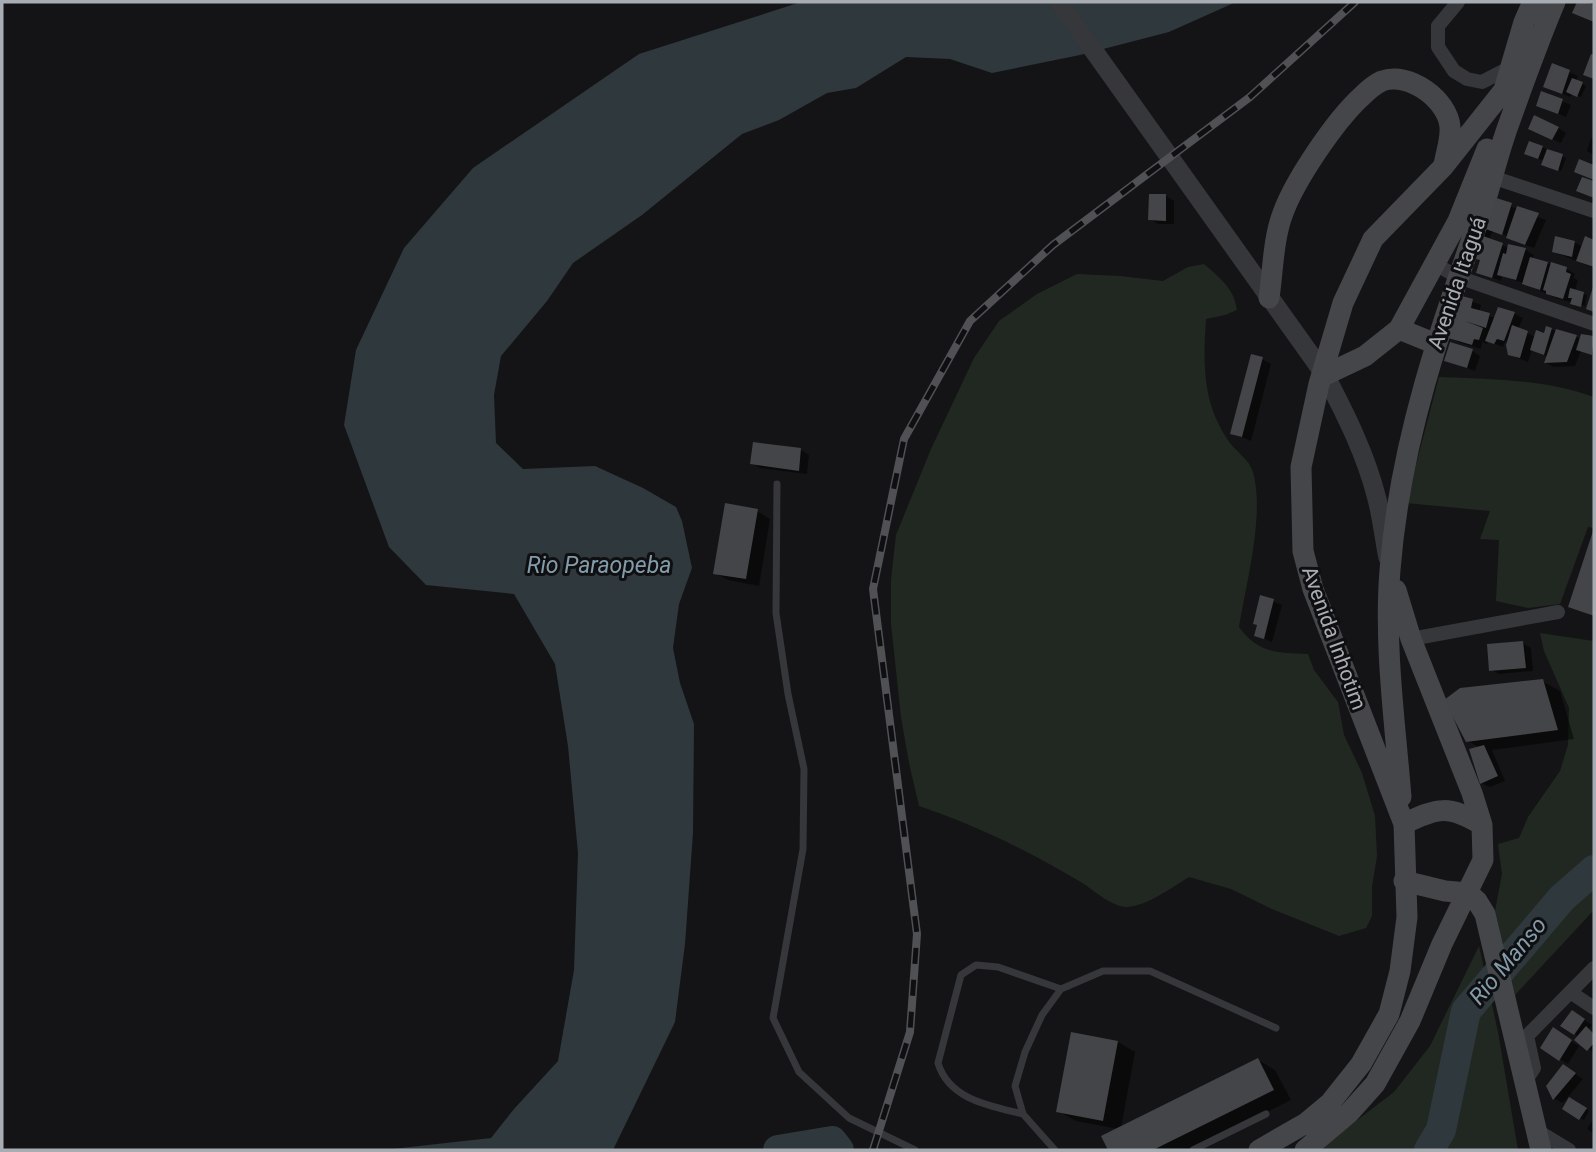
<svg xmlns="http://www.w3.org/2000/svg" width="1596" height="1152" viewBox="0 0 1596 1152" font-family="Roboto,sans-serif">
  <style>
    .green { fill: #212821 }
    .water { fill: #2f383d }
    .shadow { fill: #0007 }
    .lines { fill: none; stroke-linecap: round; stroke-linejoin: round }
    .river { stroke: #2f383d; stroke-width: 30 }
    .building { fill: #434548 }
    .service { stroke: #36373a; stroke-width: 7 }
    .minor { stroke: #36373a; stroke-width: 14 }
    .tertiary { stroke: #36373a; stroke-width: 19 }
    .secondary { stroke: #44464a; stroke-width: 21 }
    .rail-casing { stroke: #4f5155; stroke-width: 8 }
    .rail { stroke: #0f0f11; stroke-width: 5; stroke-dasharray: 16; stroke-linecap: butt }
    .labels { text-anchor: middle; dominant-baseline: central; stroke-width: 6; stroke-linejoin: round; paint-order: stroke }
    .street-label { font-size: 21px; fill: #a8adb4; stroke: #0f0f11 }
    .water-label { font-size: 23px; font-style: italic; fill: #839cab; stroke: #0f0f11 }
  </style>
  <rect width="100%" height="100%" fill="#141416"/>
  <!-- green -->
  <path class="green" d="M1204 264C1220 278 1234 288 1237 310L1225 315 1206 319C1203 364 1202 404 1230 443 1237 452 1250 461 1253 472 1265 514 1246 584 1239 627 1259 654 1276 652 1308 654L1314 670 1338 702 1344 735 1362 773 1375 816 1377 856 1372 887V916L1366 928 1339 936 1272 909 1231 889 1189 877C1172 887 1146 907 1126 907 1112 906 1095 892 1084 884 1031 852 978 826 919 806L909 763 901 717 891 624V580L896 535 931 449 974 358 999 321 1037 294 1077 274 1120 276 1163 281 1188 267Z
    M1439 377C1491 379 1544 379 1594 397V528L1588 527 1560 604 1528 608 1496 601 1499 540 1480 539 1490 511 1406 503Z
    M1540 633 1594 641V910L1515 995 1495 911 1502 874 1498 844 1519 838 1528 817 1560 771 1568 745 1569 708 1544 651Z
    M1479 946 1498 1032 1518 1150H1318L1394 1092 1430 1046Z"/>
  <!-- water -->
  <path class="water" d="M801 2H1236L1169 32 1080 55 992 73 950 59 906 57 856 88 827 93 779 120 742 134 642 215 573 263 547 301 501 356 494 395 496 443 523 469 595 466 643 488 676 507 682 521 692 568 679 604 673 648 680 683 694 724 693 833 685 944 675 1022 613 1150H383L491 1138 514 1109 558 1061 574 970 578 853 568 746 555 664 514 594 426 585 389 547 344 425 356 350 404 248 473 168 639 54Z"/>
  <!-- shadow -->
  <path class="shadow" d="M1553 65 1578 76 1576 81 1586 86 1581 97 1572 93 1570 97 1545 86Z
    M1543 93 1571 105 1566 117 1538 105Z
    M1558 128 1566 133 1561 143 1538 133Z
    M1591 138 1594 140V155L1587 151Z
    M1542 147 1566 158 1561 171 1547 166 1545 161 1530 156Z
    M1166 196 1174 201V224H1158L1150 219Z
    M1489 198 1546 220 1534 248 1516 242 1495 229 1494 232 1496 233 1492 232 1489 240 1509 248 1510 246 1526 250 1534 255 1532 259 1567 269 1575 274 1573 278 1578 280 1575 291 1587 295 1585 306 1556 298 1523 283 1502 276 1501 281 1478 272 1482 260 1477 233Z
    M1586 239 1594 242V268L1554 252 1574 242 1583 247Z
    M1463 298 1481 305 1479 312 1495 318 1499 309 1515 314 1523 318 1518 329 1536 337 1545 335 1547 328 1581 339 1582 336 1594 338V355L1581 351 1575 366 1554 367 1546 363 1548 357 1532 350 1528 362 1518 358 1509 353 1506 340 1503 347 1488 341 1487 344 1482 342 1481 349 1458 342 1450 337Z
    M1472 351 1480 356 1475 371 1446 360Z
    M1262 359 1271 364 1251 441 1232 433Z
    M801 450 809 455 807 474 760 468 752 463Z
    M757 511 770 519 759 586 728 580 715 573Z
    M1594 534V617L1570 606Z
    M1262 597 1282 605 1272 642 1256 635Z
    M1523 643 1531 648 1533 671 1499 674 1490 669Z
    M1542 681 1560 691 1574 739 1492 750 1505 781 1490 787 1481 783 1480 748 1468 741Z
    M1580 1017 1592 1025 1588 1030 1594 1033V1053L1577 1040 1579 1037 1563 1026Z
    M1553 1030 1579 1046 1568 1064 1542 1048Z
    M1118 1042 1135 1052 1121 1128 1258 1060 1275 1070 1291 1100 1190 1150H1110L1103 1137 1118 1129 1076 1121 1058 1111Z
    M1563 1066 1583 1079 1563 1103 1555 1099 1548 1086Z
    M1570 1100 1589 1111 1584 1120 1564 1109Z
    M1594 1118V1134L1587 1129Z"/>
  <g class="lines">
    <!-- river -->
    <path class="river" d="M778 1150 832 1141 839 1150
      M1429 1150 1441 1130 1466 1011 1562 898 1594 870"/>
  </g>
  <!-- building -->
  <path class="building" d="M1577 2H1587L1594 5V22L1572 13Z
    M1591 54 1594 55V79L1583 75Z
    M1552 63 1570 70 1562 94 1543 87Z
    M1572 78 1583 82 1577 97 1566 92Z
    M1541 91 1563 99 1558 114 1536 106Z
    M1534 115 1559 127 1552 140 1528 129Z
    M1529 141 1543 146 1538 159 1524 154Z
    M1547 149 1563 154 1558 171 1541 165Z
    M1579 159 1594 165V180L1574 172Z
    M1582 177 1594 181V198L1576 191Z
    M1149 194H1166V221L1148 220Z
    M1487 195 1512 203 1502 235 1483 228Z
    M1517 206 1539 213 1525 245 1506 238Z
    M1483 236 1503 243 1492 278 1476 273 1480 260 1476 259Z
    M1555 236 1575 241 1572 257 1552 252Z
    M1585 236 1594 240V267L1576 261Z
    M1508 244 1526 248 1516 280 1497 275 1503 253 1506 254Z
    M1530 257 1548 262 1540 290 1522 284Z
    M1551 262 1567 267 1566 272 1571 274 1563 299 1546 294V291L1543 290Z
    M1594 284V312L1586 309Z
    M1570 288 1584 292 1581 307 1570 304 1572 298H1568Z
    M1462 296 1473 299 1471 308 1490 313 1486 328 1465 321 1483 328 1479 340 1474 339 1472 345 1448 338Z
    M1498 307 1515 312 1504 341 1497 339 1494 344 1485 341Z
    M1512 325 1528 331 1520 358 1508 355 1506 345Z
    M1546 326 1552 328 1544 355 1530 350 1536 330 1544 333Z
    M1556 329 1577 335 1567 362 1544 363Z
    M1581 334 1594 336 1592 355 1576 350Z
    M1450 342 1473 349 1467 368 1444 361Z
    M1251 354 1263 357 1242 437 1230 434Z
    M753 442 801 448 799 471 750 464Z
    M725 503 758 509 746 579 713 574Z
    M1594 528V616L1568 607Z
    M1260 595 1274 599 1264 639 1254 636 1257 625 1253 624Z
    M1523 641 1526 668 1489 671 1487 644Z
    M1543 679 1558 730 1466 742 1444 700 1460 688Z
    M1484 745 1498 776 1480 784 1469 749Z
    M1572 1010 1585 1019 1574 1035 1560 1026Z
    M1586 1026 1594 1034V1043L1587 1051 1574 1040Z
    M1553 1027 1572 1040 1559 1061 1540 1048Z
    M1071 1032 1118 1041 1103 1121 1056 1112Z
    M1258 1058 1274 1090 1153 1150H1108L1101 1136Z
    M1563 1064 1576 1073 1553 1100 1546 1086Z
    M1569 1097 1587 1108 1579 1120 1562 1109Z"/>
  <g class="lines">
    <!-- service -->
    <path class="service" d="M777 484 776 613 788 694 804 769 803 849 773 1018 799 1072 849 1118 915 1150
      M1023 1114C991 1106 949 1100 938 1063L961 975 976 965 998 967 1061 989
      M1055 1150 1023 1114 1015 1086 1025 1052 1042 1015 1061 989 1103 971H1150L1276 1028
      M1193 1150 1266 1114"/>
    <!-- minor -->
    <path class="minor" d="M1458 2 1438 26V47L1454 71 1467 79 1482 82 1511 67
      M1486 175 1594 211
      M1435 264 1458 277 1594 324
      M1411 639 1558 612
      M1570 992 1594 1008
      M1525 1082 1534 1068 1527 1036 1594 968
      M1536 1130 1569 1150"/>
    <!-- tertiary -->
    <path class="tertiary" d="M1059 2 1325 375C1346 415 1366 455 1377 499 1382 518 1384 539 1388 558"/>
    <!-- secondary -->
    <path class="secondary" d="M1269 298C1273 271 1273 239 1283 213 1295 180 1335 121 1361 97 1366 92 1375 84 1382 81 1409 71 1448 100 1450 127 1451 139 1446 153 1444 165
      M1399 329 1436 344
      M1325 375 1365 356 1399 329 1458 221 1487 149
      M1401 797C1395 722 1384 646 1390 570 1400 440 1442 323 1485 202 1493 176 1499 151 1508 126 1523 84 1538 42 1555 2
      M1404 824C1438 807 1449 805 1482 825
      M1404 881 1445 891 1468 893
      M1468 893 1477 901 1485 914 1541 1150
      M1259 1150 1306 1123 1330 1103 1361 1064 1389 1014 1400 971 1407 917 1404 824 1313 589 1303 551 1301 467 1319 384 1343 303 1373 239 1443 167 1504 90 1524 22 1533 2
      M1305 1150 1349 1113 1375 1084 1410 1021 1442 944 1483 860 1482 825 1472 793 1411 639 1396 590"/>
    <!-- rail casing -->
    <g class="rail-casing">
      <path id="rail" d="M873 1150 910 1032 917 934 873 589 904 439 970 321 1053 245 1250 97 1355 2"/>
    </g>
    <!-- rail -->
    <use href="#rail" class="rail"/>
  </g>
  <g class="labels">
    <!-- street labels -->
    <g class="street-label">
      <text transform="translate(1457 283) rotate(-71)">Avenida Itaguá</text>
      <text transform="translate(1334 638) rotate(70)">Avenida Inhotim</text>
    </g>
    <!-- water labels -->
    <g class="water-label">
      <text x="599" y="565">Rio Paraopeba</text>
      <text transform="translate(1508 961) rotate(-50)">Rio Manso</text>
    </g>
  </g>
  <!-- border -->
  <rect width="1596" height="1152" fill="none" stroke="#a8adb4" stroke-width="7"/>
</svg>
